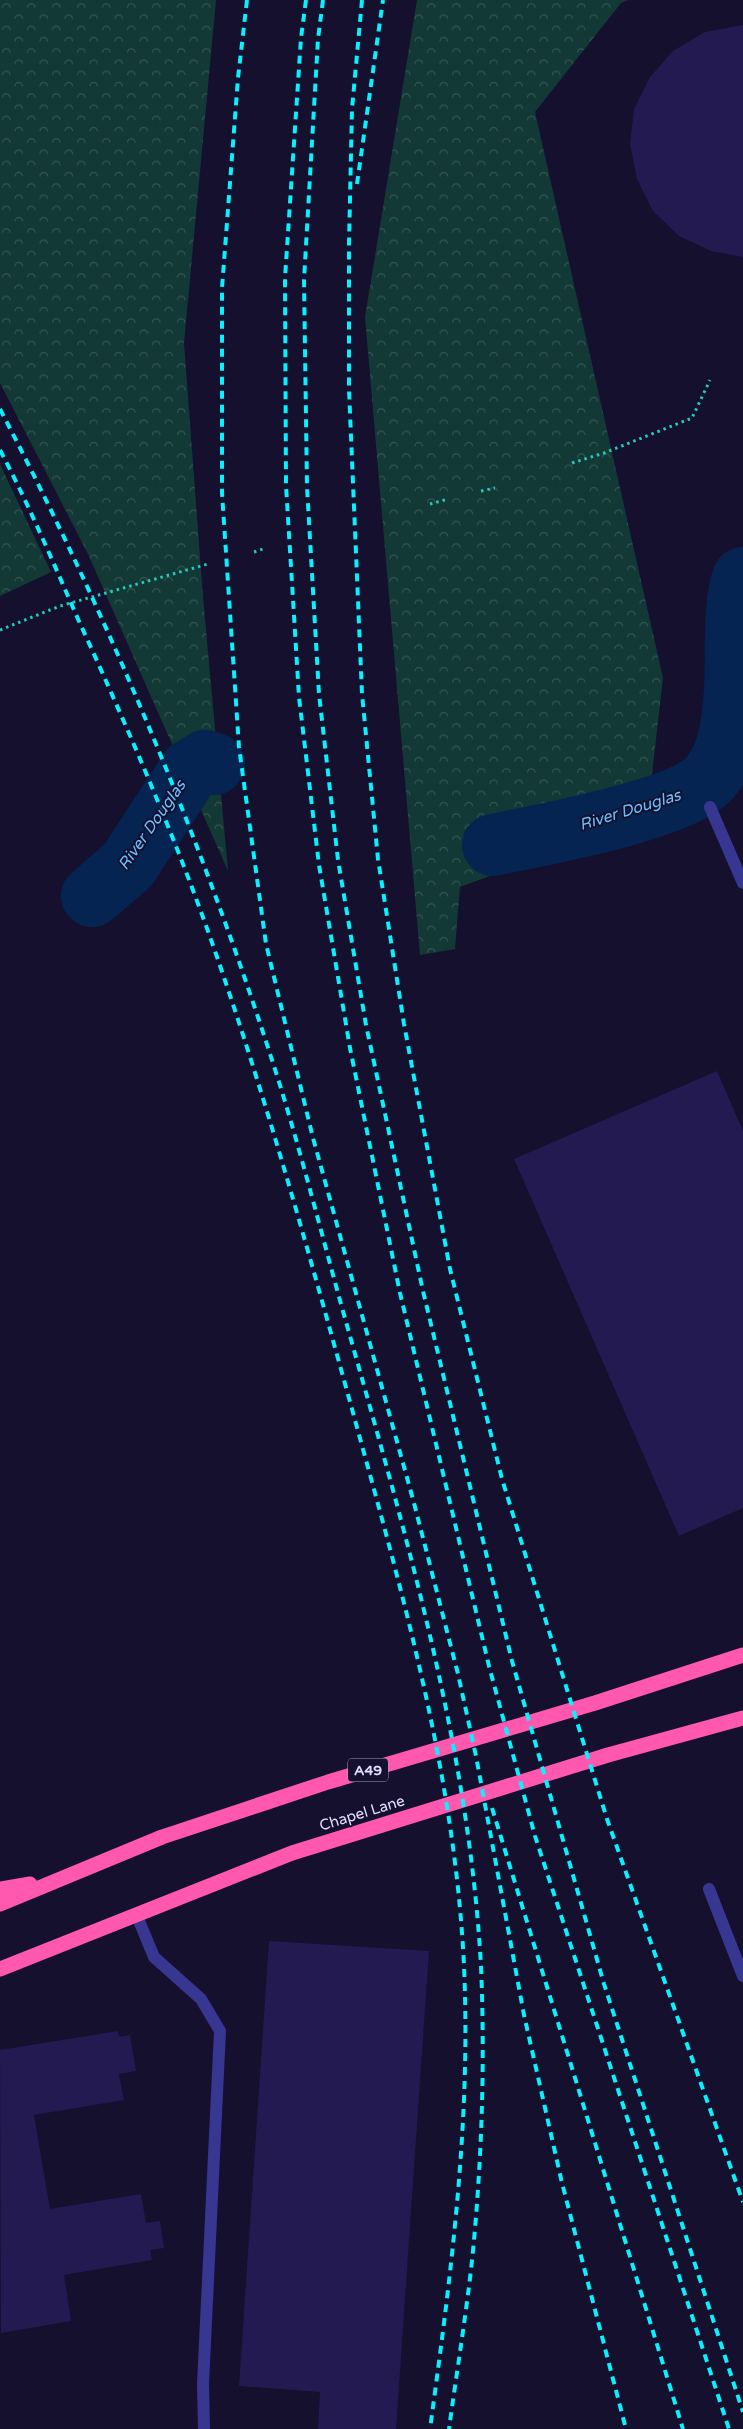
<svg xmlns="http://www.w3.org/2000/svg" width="743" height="2429" viewBox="0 0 743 2429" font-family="'Varela Round',sans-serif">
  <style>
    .forest { fill: url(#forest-crowns) }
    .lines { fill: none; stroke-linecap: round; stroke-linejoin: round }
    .river { stroke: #062451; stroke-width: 62 }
    .building { fill: #231a51 }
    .path { stroke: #26caba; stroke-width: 3; stroke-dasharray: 2.5 4; stroke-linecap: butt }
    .minor { stroke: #373791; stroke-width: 12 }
    .highway { stroke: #ff58ae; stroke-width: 15 }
    .rail { stroke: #09f0ff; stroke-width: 4; stroke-dasharray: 8 6; stroke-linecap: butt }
    .labels { text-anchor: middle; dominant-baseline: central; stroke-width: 4; stroke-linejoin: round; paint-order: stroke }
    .shield { fill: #14102e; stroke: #a3a0c0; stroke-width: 1 }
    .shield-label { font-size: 14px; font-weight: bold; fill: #e0ddff }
    .street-label { font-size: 15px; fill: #e0ddff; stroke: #14102e }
    .water-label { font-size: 16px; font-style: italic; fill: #6bc0ff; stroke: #14102e }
  </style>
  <defs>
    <pattern id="forest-crowns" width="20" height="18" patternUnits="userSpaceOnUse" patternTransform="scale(1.25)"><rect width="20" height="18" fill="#123936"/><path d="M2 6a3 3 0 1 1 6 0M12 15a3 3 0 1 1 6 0" fill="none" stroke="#345554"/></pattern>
  </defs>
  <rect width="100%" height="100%" fill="#14102e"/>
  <!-- forest -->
  <path class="forest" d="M0 0H216L184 343 203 597 228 871 88 554 0 383Z
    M417 0H628L621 3 535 112 663 678 647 818 460 887 455 949 420 955 365 317Z
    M0 464 51 572 0 596Z"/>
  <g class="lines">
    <!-- river -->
    <path class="river" d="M493 845C540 835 685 810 712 775 731 750 733 718 735 688 737 659 733 604 743 578
      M92 896 128 865 190 770 205 761 214 764"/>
  </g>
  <!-- building -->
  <path class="building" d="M743 25V257L711 251 679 236 653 211 637 179 630 144 634 109 650 77 673 51 705 32Z
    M717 1071 743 1131V1508L679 1536 514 1159Z
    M269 1941 429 1951 396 2429H318L320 2392 239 2386Z
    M118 2031 119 2037 130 2035 136 2071 119 2074 124 2100 34 2115 50 2209 141 2194 146 2223 160 2221 164 2248 150 2250 152 2260 64 2275 71 2321 1 2333 0 2050Z"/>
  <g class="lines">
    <!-- path -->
    <path class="path" d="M572 463 604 453 692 418 710 380
      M481 491 495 488
      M430 504 448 499
      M254 552 266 548
      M0 630 60 606 208 564"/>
    <!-- minor -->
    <path class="minor" d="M710 807 743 883
      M709 1889 743 1976
      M137 1916 154 1957 201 1999 220 2031 203 2384 204 2429"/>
    <!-- highway -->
    <path class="highway" d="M0 1889 30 1884
      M0 1904 162 1837 328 1782 595 1703 743 1655
      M0 1969 292 1853 608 1755 743 1718"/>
    <!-- rail -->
    <path class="rail" d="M247 0 238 78 222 288V493L239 747 266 944 313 1138 414 1503 458 1674 476 1756 524 2015 562 2183 626 2429
      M306 0 301 38 285 278 286 485 299 697 319 865 350 1048 400 1293 489 1666 535 1836 729 2429
      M323 0 318 39 304 280 307 487 319 694 338 860 366 1025 423 1291 512 1661 604 1984 743 2412
      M362 0 352 109 349 244V389L362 694 378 859 404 1024 450 1269 502 1479 607 1819 743 2202
      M357 184 383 0
      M0 409C111 622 207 853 279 1082 305 1166 326 1252 350 1336 408 1542 469 1751 481 1966 485 2061 482 2156 473 2251 467 2310 457 2370 449 2429
      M0 450C29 505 53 562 78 619 125 722 171 827 209 934 264 1090 308 1250 352 1409 402 1592 455 1775 464 1966 471 2121 451 2275 430 2429
      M492 1808 683 2429"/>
  </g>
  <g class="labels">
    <!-- shield labels -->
    <rect class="shield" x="348" y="1758.5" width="40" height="23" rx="4"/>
    <g class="shield-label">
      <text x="368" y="1770">A49</text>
    </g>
    <!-- street labels -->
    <g class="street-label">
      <text transform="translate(362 1813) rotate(-17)">Chapel Lane</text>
    </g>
    <!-- water labels -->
    <g class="water-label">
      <text transform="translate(630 810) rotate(-17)">River Douglas</text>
      <text transform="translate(152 825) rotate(-55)">River Douglas</text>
    </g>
  </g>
</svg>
